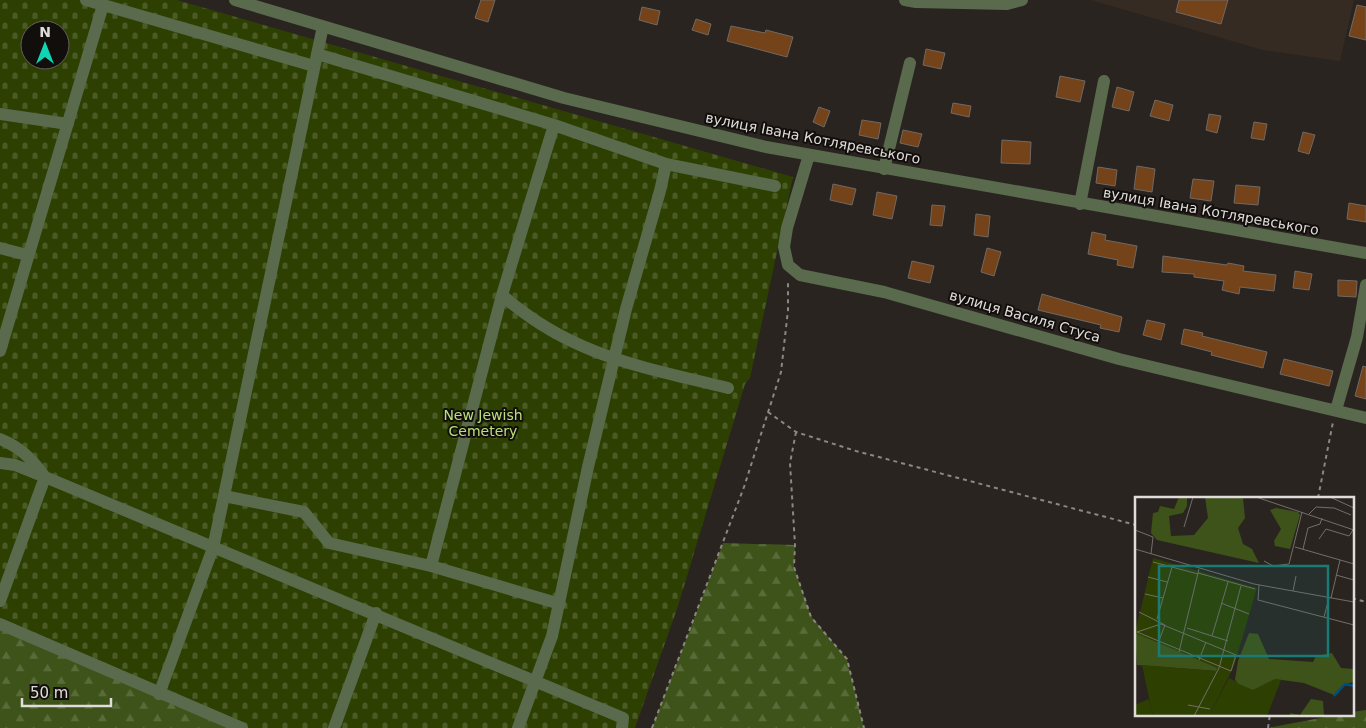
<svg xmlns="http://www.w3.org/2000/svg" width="1366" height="728" viewBox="0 0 1366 728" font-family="'DejaVu Sans',sans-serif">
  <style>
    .built { fill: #362b23 }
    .forest { fill: url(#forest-firs) }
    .cemetery { fill: url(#cemetery-stones); fill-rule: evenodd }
    .building { fill: #74431a; stroke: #706964 }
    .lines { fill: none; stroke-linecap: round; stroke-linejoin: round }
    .path { stroke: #8c8784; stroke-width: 2; stroke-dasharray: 4 4; stroke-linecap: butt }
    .minor { stroke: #596a4d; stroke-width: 12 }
    .labels { text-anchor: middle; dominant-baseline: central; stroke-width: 4; stroke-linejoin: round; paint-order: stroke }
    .street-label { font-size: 14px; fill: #e0dcda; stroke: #110e0c }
    .park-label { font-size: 14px; fill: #b9e079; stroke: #110e0c }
    .inset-river { fill: none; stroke: #004e81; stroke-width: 2.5 }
    .inset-road { fill: none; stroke: #736e6a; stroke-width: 1 }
    .view { fill: #197b73; fill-opacity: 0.15; stroke: #197b73; stroke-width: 2.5 }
    .inset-edge { fill: none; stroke: #e0dcda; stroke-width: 2.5 }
  </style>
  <defs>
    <pattern id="forest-firs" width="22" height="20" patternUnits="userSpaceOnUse" patternTransform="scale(1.25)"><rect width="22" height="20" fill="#3e5319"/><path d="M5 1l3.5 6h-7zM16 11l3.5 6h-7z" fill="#5a6b3a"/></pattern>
    <pattern id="cemetery-stones" width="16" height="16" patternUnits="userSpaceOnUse" patternTransform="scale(1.25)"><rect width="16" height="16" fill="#2d4002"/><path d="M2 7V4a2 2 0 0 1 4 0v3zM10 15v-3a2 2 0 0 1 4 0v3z" fill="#4b5b26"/></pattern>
  </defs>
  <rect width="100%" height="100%" fill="#2a2420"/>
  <!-- built -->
  <path class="built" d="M1091 0H1354L1340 61 1263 50Z"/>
  <!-- forest -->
  <path class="forest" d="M723 543 795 545 794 567 811 616 847 659 864 728H652Z
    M0 624 242 728H0Z
    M1366 710V728H1268L1336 715 1352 714V712Z"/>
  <!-- cemetery -->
  <path class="cemetery" d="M0 0H177L793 177 750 378 745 384 678 606 635 728H242L0 624ZM30 30H60V60H30Z"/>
  <!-- building -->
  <path class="building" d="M481 0H495L488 22 475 18Z
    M1179 0H1228L1221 24 1176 12Z
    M1357 5 1366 7V40L1349 36Z
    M642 7 660 11 657 25 639 20Z
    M696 19 711 24 708 35 692 30Z
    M731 26 765 33 766 30 793 37 787 57 727 41Z
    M926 49 945 53 941 69 923 65Z
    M1060 76 1085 81 1080 102 1056 97Z
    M1117 87 1134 92 1129 111 1112 107Z
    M1155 100 1173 105 1169 121 1150 116Z
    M953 103 971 106 969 117 951 113Z
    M819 107 830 111 824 127 813 122Z
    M1209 114 1221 116 1217 133 1206 130Z
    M862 120 881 123 878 139 859 135Z
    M1254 122 1267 124 1264 140 1251 138Z
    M903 130 922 134 918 147 900 143Z
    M1303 132 1315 135 1309 154 1298 151Z
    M1002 140 1031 142 1030 164 1001 163Z
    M1137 166 1155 169 1152 192 1134 189Z
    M1098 167 1117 170 1115 186 1096 183Z
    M1193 179 1214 181 1211 201 1190 198Z
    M833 184 856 189 852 205 830 200Z
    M1236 185 1260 187 1258 205 1234 203Z
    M877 192 897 196 892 219 873 215Z
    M1349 203 1366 206V222L1347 219Z
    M932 205 945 206 942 226 930 225Z
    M976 214 990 216 988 237 974 235Z
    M1092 232 1106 235 1105 240 1137 246 1133 268 1117 265 1118 260 1088 254Z
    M987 248 1001 252 994 276 981 272Z
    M1163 256 1227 265 1228 263 1244 266 1243 271 1276 275 1274 291 1240 287 1239 294 1222 290 1224 281 1194 277V274L1162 272Z
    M912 261 934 266 930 283 908 278Z
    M1295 271 1312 274 1309 290 1293 288Z
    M1338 280 1357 281 1356 297 1338 296Z
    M1042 294 1122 317 1119 332 1100 328 1101 325 1038 310Z
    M1147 320 1165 324 1161 340 1143 335Z
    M1184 329 1203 333 1202 336 1267 352 1263 368 1211 355 1212 352 1181 344Z
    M1284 359 1333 371 1329 386 1280 374Z
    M1363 366 1366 367V399L1355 396Z"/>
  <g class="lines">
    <!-- path -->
    <path class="path" d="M768 412 796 432 856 451 1136 525
      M796 432 790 463 795 545 794 567 811 617 847 659 864 728
      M1318 498 1333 422
      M1352 598 1366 602
      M652 728 744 487 781 372 788 310V281
      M1268 728 1270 714"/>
    <!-- minor -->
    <path class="minor" d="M86 0 314 66
      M235 0 564 98 766 147 1366 253
      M905 0 916 2 1007 4 1022 0
      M317 54 554 125 666 164 775 186
      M0 114 68 124
      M809 155 787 228 784 247 788 265 800 275 884 292 1119 359 1366 418
      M884 169 910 63
      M1080 204 1104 81
      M0 248 27 255
      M502 295C571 356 643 367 728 388
      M0 351 103 5
      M1336 410 1357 337 1366 285
      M0 439C20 447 32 459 45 477L0 601
      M0 463 15 465 45 477 623 718 622 728
      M224 496 304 512 329 543 431 566 560 604
      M431 566 502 295 554 125
      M0 624 242 728
      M159 694 213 548 323 26
      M334 728 376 613
      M518 728 552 636 588 467 626 309 660 191 666 164"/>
  </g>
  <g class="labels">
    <!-- street labels -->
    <g class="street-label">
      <text transform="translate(813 138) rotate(11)">вулиця Івана Котляревського</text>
      <text transform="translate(1211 211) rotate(10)">вулиця Івана Котляревського</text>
      <text transform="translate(1025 316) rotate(16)">вулиця Василя Стуса</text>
    </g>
    <!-- park labels -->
    <g class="park-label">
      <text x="483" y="415">New Jewish<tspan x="483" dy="16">Cemetery</tspan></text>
    </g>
  </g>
  <!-- overview -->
  <g transform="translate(1135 497)">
    <rect width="219" height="219" fill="#2a2420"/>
    <path d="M94 181 118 193 140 182 146 183 132 219H74ZM14 202 18 219H0V208Z" fill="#2d4002"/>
    <path d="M44 0H52V9L48 16 34 19 36 39 59 38 73 21 70 0 108 1 110 21 103 31 108 47 117 52 124 66 22 43 16 36 18 16 23 15 25 9 39 12ZM141 11 163 15 165 18 155 52 140 49 139 44 146 32 135 13ZM0 136H2L83 171 81 174 2 168ZM114 136 123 137 134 162 178 165 181 159 197 156 206 171 219 172V185L209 187 199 198 169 186 140 182 118 193 104 187 100 183 103 164ZM176 202 188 204 189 219H155V216L165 218Z" fill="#3e5319"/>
    <path d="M18 61 122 91 99 169 74 219H18L7 168 81 174 83 171 0 136Z" fill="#2d4002"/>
    <path class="inset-river" d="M199 199 210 187 219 189"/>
    <path class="inset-road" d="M121 0 219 33M195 0 219 11M174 17 181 10 199 11 216 18M49 30 58 0M0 33 18 40 16 57M184 42 191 32 214 39 218 33M160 50 219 67M0 52 119 87 219 105M168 52 173 31 185 27 187 21M129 64 138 69 154 67 167 15M18 65 63 77M63 76 120 92M201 78 219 83M13 80 32 85M124 88 123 103 219 128M158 94 161 79M10 97 28 101M196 101 205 63M86 106 114 117M4 115 30 128 23 146M189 120 194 101M22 122 37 70M26 127 101 158 96 174 2 135ZM52 131 93 144M77 139 93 85M44 155 64 72M64 163 71 145M53 208 75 212M59 219 84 171 106 89"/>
    <path class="view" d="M24 69H193V159H24Z"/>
    <rect width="219" height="219" class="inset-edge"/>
  </g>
  <!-- north arrow -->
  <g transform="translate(45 45)"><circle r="24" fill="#110e0c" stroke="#64605e"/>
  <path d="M0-4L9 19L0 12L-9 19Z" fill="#10d5b4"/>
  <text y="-8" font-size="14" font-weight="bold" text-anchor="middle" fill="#e0dcda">N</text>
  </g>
  <!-- scale -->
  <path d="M22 698v8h89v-8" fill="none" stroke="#e0dcda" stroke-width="2.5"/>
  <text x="30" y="698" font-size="15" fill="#e0dcda" stroke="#110e0c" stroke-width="4" paint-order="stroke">50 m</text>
</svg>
